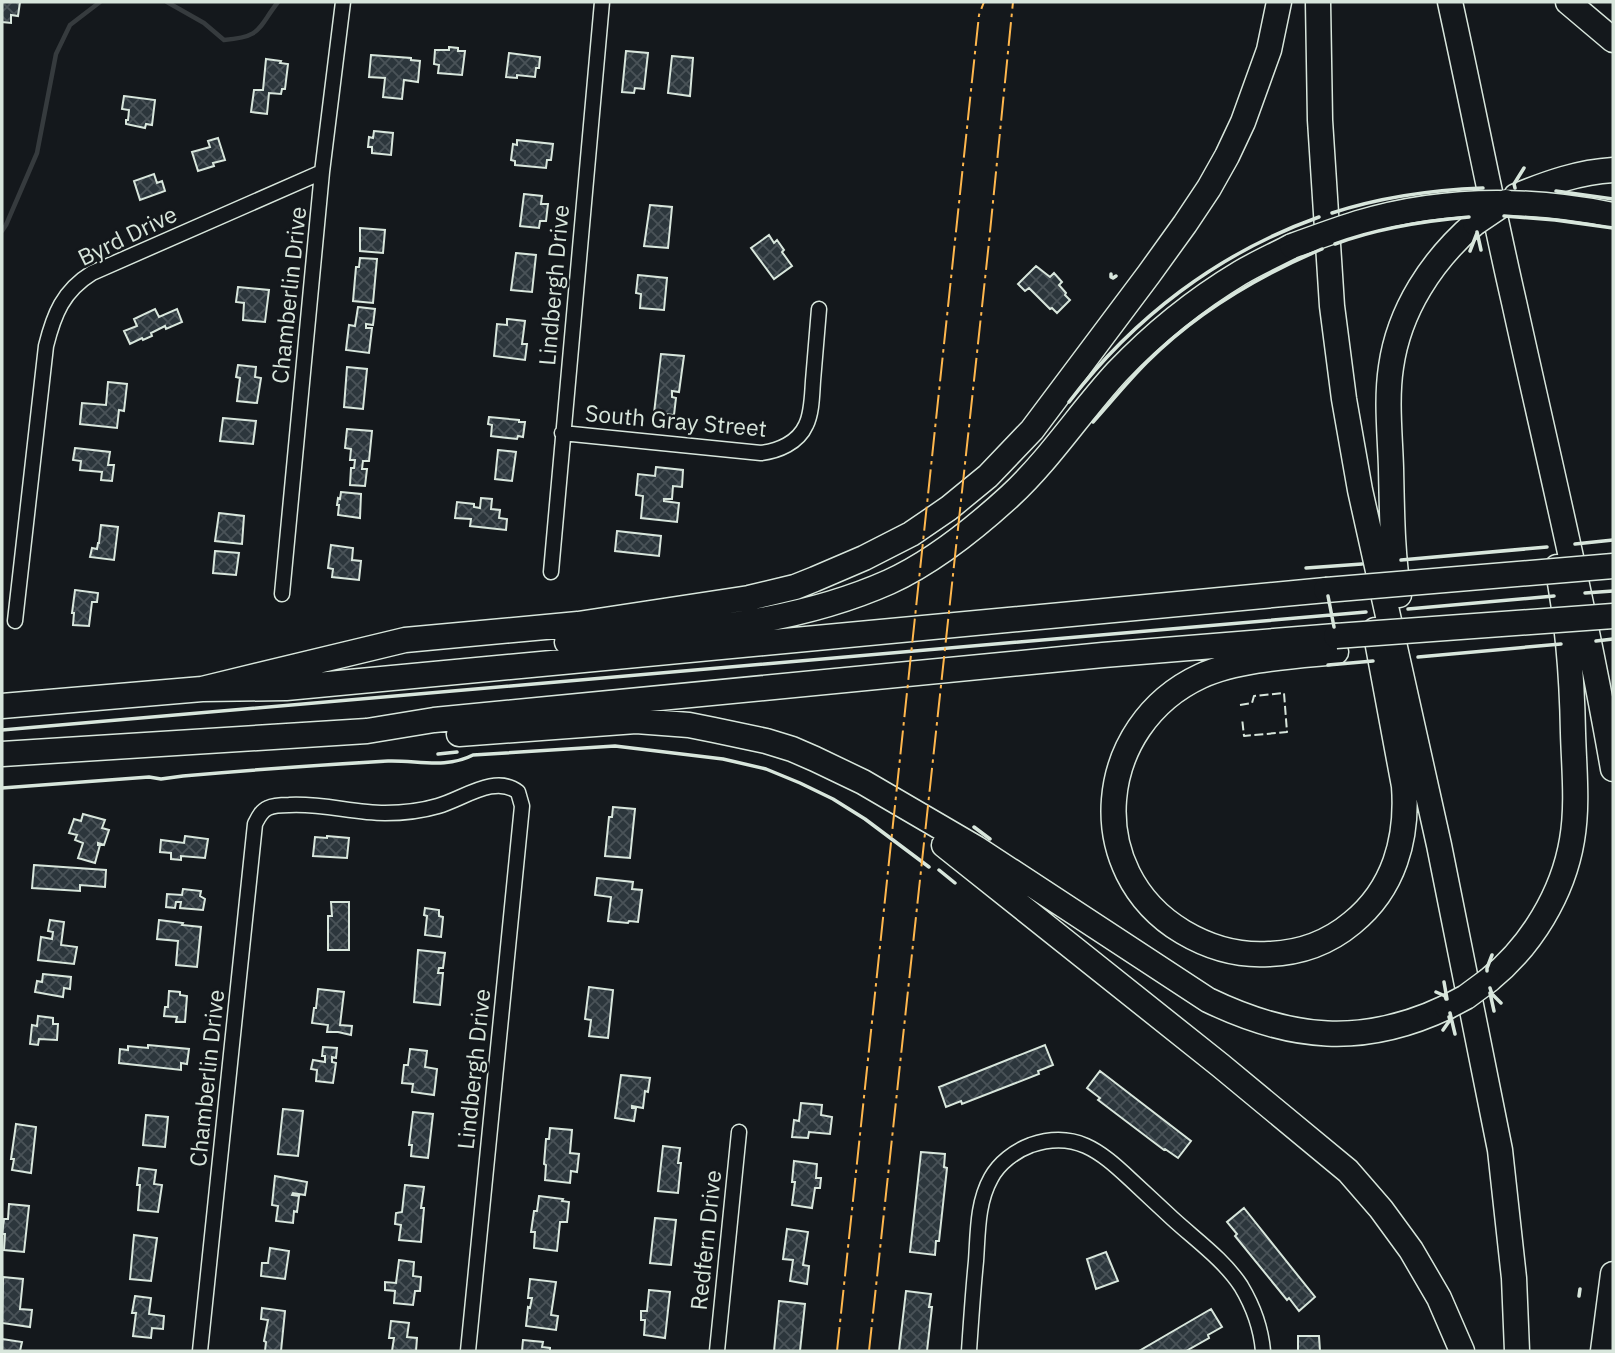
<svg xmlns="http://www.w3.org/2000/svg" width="1615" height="1353" viewBox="0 0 1615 1353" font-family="'IBM Plex Sans',sans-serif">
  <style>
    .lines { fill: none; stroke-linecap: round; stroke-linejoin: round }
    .stream { stroke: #363b3e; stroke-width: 4.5 }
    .building { fill: url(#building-cross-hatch); stroke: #d8e6dc; stroke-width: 2 }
    .street-casing { stroke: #d8e6dc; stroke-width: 17 }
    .highway-casing { stroke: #d8e6dc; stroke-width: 27 }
    .street { stroke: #14181c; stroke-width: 14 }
    .highway { stroke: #14181c; stroke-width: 24 }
    .highway-bridge-casing { stroke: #d8e6dc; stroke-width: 27; stroke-linecap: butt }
    .highway-bridge { stroke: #14181c; stroke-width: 24 }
    .fence { stroke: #d8e6dc; stroke-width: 2; stroke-dasharray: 9 3.5; stroke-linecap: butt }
    .wall { stroke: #d8e6dc; stroke-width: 3.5 }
    .power { stroke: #ffb74d; stroke-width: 2; stroke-dasharray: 24 5 3.5 5; stroke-linecap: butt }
    .labels { text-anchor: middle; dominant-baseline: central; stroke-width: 5; stroke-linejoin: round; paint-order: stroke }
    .street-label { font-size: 23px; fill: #d8e6dc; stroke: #14181c }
  </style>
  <defs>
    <pattern id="building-cross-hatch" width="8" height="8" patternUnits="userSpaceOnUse" patternTransform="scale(1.75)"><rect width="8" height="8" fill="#2c363c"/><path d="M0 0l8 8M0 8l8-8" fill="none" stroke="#4a5358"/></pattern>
  </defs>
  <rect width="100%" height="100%" fill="#14181c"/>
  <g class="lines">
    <!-- stream -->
    <path class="stream" d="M167 2 204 23 224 40C262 37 257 29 278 2
      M2 231 6 225 37 153 56 54 70 25 100 2"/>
  </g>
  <!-- building -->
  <path class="building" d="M2 2H20L18 16 11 15V23L2 22Z
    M449 47 458 48V51H465L462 75 438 73 439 65 434 64 435 50H449Z
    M626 51 648 53 644 89 635 88 634 93 622 92Z
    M509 53 540 57 539 68H536L535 77 517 75V78L506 77Z
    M371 55 411 58V60L420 61 418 82 404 80 402 99 383 97 385 78 369 77Z
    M672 56 693 58 690 96 668 93Z
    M266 59 281 61 280 63 288 64 285 89H282L281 94 269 93 267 114 251 112 254 90H263Z
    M124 96 155 100 152 125 146 124 145 128 126 124V120H128L129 110 122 109Z
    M374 131 393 133 391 155 372 153V147H368L369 137 373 138Z
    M218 138 225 160 213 163 214 166 198 171 192 152 210 147 208 141Z
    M517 140 553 144 551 160H547L546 168 515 165V161L511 160 513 144 517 145Z
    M154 174 157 183 162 181 165 191 140 200 134 181Z
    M524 194 542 196 541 204H548L546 221H540L539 228 520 226Z
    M650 205 672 207 668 248 644 246Z
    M360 228 385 230 383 253 360 251Z
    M769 235 774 243 777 240 784 250 782 252 792 266 774 279 751 248Z
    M516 253 536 255 532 292 511 290Z
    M360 258 377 259 373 303 353 301 356 267H359Z
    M1036 266 1050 277 1054 273 1062 282 1059 285 1066 293 1065 295 1070 300 1057 313 1052 308 1050 309 1029 288 1025 291 1018 284Z
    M638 275 667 278 664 310 640 308 641 294 636 293Z
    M238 287 269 290 265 322 243 320 244 303 236 302Z
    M358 307 375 309 373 325 366 324V328H372L369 353 346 350 349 325 355 326Z
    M155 309 159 317 177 309 182 322 166 329 165 326 151 333 152 336 143 340 142 338 130 344 124 331 137 326 134 319Z
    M507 319 525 321 522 344H527L525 360 494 356 497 324 507 325Z
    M661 354 684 356 679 392 672 391V397L676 398 674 415 654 413Z
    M238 365 256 367 255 377 261 378 257 403 237 401 240 378 236 377Z
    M347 367 367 369 363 409 344 407Z
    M108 382 127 384 124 411 119 410 117 428 80 424 82 403 106 405Z
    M489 417 519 420V422H525L523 437 518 436 517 439 491 436 492 425 488 424Z
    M223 418 256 421 253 444 220 441Z
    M347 429 372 431 369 461H363L362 469H367L365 486 350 485 351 468H354L355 460H350L351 449 345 448Z
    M75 448 110 452 108 465H114L112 481 101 480 102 472 80 470 81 461 73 460Z
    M498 450 516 452 512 481 495 479Z
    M656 467 683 470 682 487 673 486 672 499H664V501L679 503 677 522 641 518 643 496 636 495 638 474 655 476Z
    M341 492 361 494 360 518 338 515 339 505H337L338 498 340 499Z
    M481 498 492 499 491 509 500 510 499 518 507 519 506 530 470 526 471 519 455 518 457 502 474 504V507L480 508Z
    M219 513 244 516 242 544 215 541Z
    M101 525 118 527 114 560 90 557 92 548 97 549 98 543H99Z
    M617 531 661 536 659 556 615 551Z
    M331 545 353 548 352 560 361 561 359 580 332 577 333 569 328 568Z
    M215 551 239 553 236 575 213 573Z
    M75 590 98 593 97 602H92L89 626 73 625 74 613H72Z
    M613 807 635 809 630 858 605 856 609 817H612Z
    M83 814 105 820 102 828 109 830 104 845 98 843V845H100L95 863 78 858 83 843 75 840 77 835 69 833 74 819 81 821Z
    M185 836 208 839 205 858 181 856V860L171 859V853L160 852 161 840 184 843Z
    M327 836 349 838 347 858 313 856 315 837 327 838Z
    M34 865 106 870 105 887 80 885V891L32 888Z
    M597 878 633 882 632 889 642 890 638 922 629 921 628 923 608 921 611 897 595 895Z
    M183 889 201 891 200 896 205 899 203 910 180 908 181 902H176L175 908 166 907 167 894 182 895Z
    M331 902H349V950H328V916H332Z
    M425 908 439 910V916L443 917 441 937 425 935 427 916 424 915Z
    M50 920 64 922 61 945 77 947 74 964 38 960 41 937 52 939 53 932 48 931Z
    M159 920 183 923 182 925 201 927 197 967 176 965 178 941 157 939Z
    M418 950 445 953 443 968H439L438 973H443L440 1005 414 1002Z
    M43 974 71 977 70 989 64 988 63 997 35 992 37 981 42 982Z
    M589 987 613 990 608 1038 589 1036 591 1020 585 1019Z
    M318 989 344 992 340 1025 352 1026 351 1035 338 1032H327L328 1025 312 1023 314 1008H316Z
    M169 991 180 992V995L187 996 185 1022H176L177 1017 164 1016 165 1007H168Z
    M38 1016 53 1018V1024H58L57 1040 39 1039 38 1045 30 1044 32 1025 37 1026Z
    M148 1045 189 1049 187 1064 181 1063V1070L119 1063 120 1049 128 1050V1046L148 1048Z
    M1045 1045 1053 1065 1038 1071 1039 1074 962 1104 961 1101 946 1107 939 1087Z
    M323 1047 337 1048 336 1058 332 1057V1062L336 1063 333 1083 316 1081 317 1070 311 1069 313 1060 325 1062V1056H322Z
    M410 1049 427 1051 425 1067 437 1069 434 1095 412 1092 413 1084 402 1083 404 1065H408Z
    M1100 1071 1191 1141 1178 1158 1165 1149 1164 1150 1098 1100 1100 1098 1087 1088Z
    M621 1075 650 1078 648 1092 645 1091 643 1108 632 1106V1108H636L634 1121 615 1118Z
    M801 1103 822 1105 821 1115 832 1117 830 1134 809 1132 808 1138 792 1137 794 1120 799 1121Z
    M283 1109 303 1111 298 1156 278 1154Z
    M413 1112 433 1114 428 1158 411 1156 412 1145H409Z
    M146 1115 168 1117 165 1147 143 1145Z
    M16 1124 36 1127 31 1173 12 1170 14 1159H11Z
    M550 1128 572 1130 570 1153 579 1154 577 1172 571 1171 570 1183 545 1180 546 1165 544 1164 546 1139H549Z
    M663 1146 680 1148 678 1163H681L678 1193 658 1191Z
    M921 1152 945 1154 944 1167 947 1168 939 1241H936L935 1255 910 1252Z
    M794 1161 817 1164 816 1178H821L820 1188H815L812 1208 792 1205 795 1182H792Z
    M139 1168 156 1170 154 1184 162 1185 158 1212 138 1210 140 1185H137Z
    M275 1176 307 1182 305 1195 293 1193 292 1195 299 1196 297 1212 294 1211 293 1223 276 1221 278 1206 272 1205Z
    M405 1185 424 1187 421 1208H424L421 1242 399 1240 401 1225 395 1224 396 1213 402 1212Z
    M539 1196 563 1199 562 1201 569 1202 567 1222H560L557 1251 534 1248 535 1232H531L534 1211H537Z
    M9 1204 29 1206 24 1252 4 1250 5 1234H2L4 1219H8Z
    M1244 1208 1315 1297 1299 1311 1289 1298 1287 1300 1235 1236 1237 1234 1227 1222Z
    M655 1218 676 1220 671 1265 650 1263Z
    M787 1229 808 1232 803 1265 809 1266 807 1284 790 1281 793 1260 783 1259Z
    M134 1235 157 1238 151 1281 130 1279Z
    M270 1248 289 1251 285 1279 261 1276 262 1263H268Z
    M1106 1252 1118 1281 1096 1289 1087 1259Z
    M399 1260 414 1262 413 1276 421 1277 420 1291H415L413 1305 394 1303 395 1291 385 1290V1282L396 1283Z
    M3 1277 23 1279 20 1309 32 1310 30 1327 2 1323Z
    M530 1279 556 1282 551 1315 558 1316 556 1330 526 1326 528 1307 530 1308 532 1298H528Z
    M649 1290 670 1292 665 1338 644 1335 645 1320H641V1311H647Z
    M906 1291 931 1294 929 1307H932L927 1351H899Z
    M135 1296 151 1298 149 1314 164 1316 163 1329 152 1328 151 1338 133 1336 136 1313H132Z
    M779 1301 805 1304 800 1351H774Z
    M262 1308 285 1311 281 1351H265L266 1342 264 1341 268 1320 261 1319Z
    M1211 1309 1222 1327 1208 1335 1209 1338 1186 1351H1139Z
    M391 1321 409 1323 407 1337 417 1338 416 1351H392L394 1338H389Z
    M1298 1336H1319L1320 1351H1298Z
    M2 1339 22 1342 20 1351H2Z
    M523 1340 543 1342 542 1347 550 1348V1351H522Z"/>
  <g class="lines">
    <!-- street casing -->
    <g class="street-casing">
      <path id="street" d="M562 433 761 453C778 451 798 443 806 425 812 413 812 395 813 381 815 357 817 333 819 309
        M551 572 602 2
        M282 594 322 172 343 2
        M15 621 46 346C54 314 63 291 92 273L322 172
        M200 1351 255 824C258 818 261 811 268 808 274 805 282 805 289 805 322 803 353 813 385 813 403 813 421 811 438 806 463 799 495 774 518 792L522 806 468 1351
        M717 1351 739 1132
        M969 1351C971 1321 973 1291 976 1261 978 1233 977 1203 991 1178 999 1163 1015 1151 1031 1145 1075 1130 1100 1151 1130 1179 1144 1192 1159 1206 1173 1219 1196 1240 1224 1260 1241 1286 1253 1306 1261 1328 1263 1351"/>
    </g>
    <!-- highway casing -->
    <g class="highway-casing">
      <path id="highway" d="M1318 2 1320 120 1332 306 1344 399 1360 490 1439 845 1500 1150 1514 1278 1517 1351
        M1450 2C1472 102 1491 202 1514 302 1548 457 1586 612 1613 769
        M1568 2 1613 40
        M1516 196C1548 183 1579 172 1613 170
        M1399 595C1392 553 1392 511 1391 468 1390 435 1386 400 1391 367 1399 310 1432 260 1475 223
        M567 642C676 632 788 627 889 582 933 562 974 529 1010 496 1050 459 1080 412 1117 372 1154 333 1195 300 1240 273 1257 263 1275 255 1292 246
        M1336 652C1296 656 1238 659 1201 676 1095 725 1081 871 1183 932 1210 948 1238 956 1269 954 1299 953 1328 943 1352 923 1394 889 1408 839 1404 786L1375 630
        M202 689 405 640 578 624 749 598 795 587 815 579 864 558 911 534 949 508 988 476 1032 430 1149 274 1185 224 1209 188 1227 156 1243 122 1269 50 1279 2
        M2 706 202 689 286 688 1326 590
        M459 734 636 721 689 725 714 730 766 741 792 749 815 759 863 782 976 848 1208 1000C1291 1040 1363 1047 1447 1007
        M2 754 367 731 434 720 1103 655 1336 636
        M944 845 1220 1065 1348 1171 1381 1209 1411 1250 1439 1298 1462 1351
        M1489 980C1531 946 1563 894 1572 840 1578 805 1574 768 1573 733 1572 677 1568 622 1557 567
        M1603 1351 1613 1274"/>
    </g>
    <!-- street -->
    <use href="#street" class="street"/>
    <!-- highway -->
    <use href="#highway" class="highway"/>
    <!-- highway-bridge casing -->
    <g class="highway-bridge-casing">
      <path id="highway-bridge" d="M1475 223 1506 202
        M1292 246C1314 238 1336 230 1358 223 1441 198 1529 198 1613 215
        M1326 590 1613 566
        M1336 636 1613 616
        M1447 1007 1466 997 1489 980"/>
    </g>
    <!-- highway-bridge -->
    <use href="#highway-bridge" class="highway-bridge"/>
    <!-- fence -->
    <path class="fence" d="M1240 705 1252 703 1254 696 1284 693 1287 732 1244 736 1242 718"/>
    <!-- wall -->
    <path class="wall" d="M1515 188 1514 184 1524 168
      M1556 191 1613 199
      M1332 213C1381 197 1431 190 1483 188
      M1504 216 1555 220 1613 228
      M1477 232 1481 250
      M1335 244C1378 228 1423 221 1469 217
      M1470 251 1477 233
      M1111 274V277L1113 278 1116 276
      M1069 402C1133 318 1218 253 1319 217
      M1093 422C1111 402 1128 381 1147 362 1196 313 1258 276 1322 249
      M1575 544 1613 540
      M1401 560 1547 547
      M1306 568 1362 564
      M1585 593 1613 591
      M1328 596 1334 627
      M1408 609 1554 596
      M1596 641 1613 639
      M1418 657 1561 644
      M1328 665 1373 661
      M2 730 1366 612
      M438 754 457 752
      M2 788 149 777 161 779 183 776C251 770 319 765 388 761 417 760 446 769 473 755L615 746 723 759 766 769 800 783 833 799 865 819 929 867
      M974 827 990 839
      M939 870 955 883
      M1487 971V968L1492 955
      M1444 982 1447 999
      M1490 988 1492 994 1501 1003
      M1436 992 1445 996 1446 999
      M1490 993 1494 1011
      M1450 1013 1455 1034
      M1443 1030 1450 1020 1449 1017
      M1579 1296 1580 1289"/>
    <!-- power -->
    <path class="power" d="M837 1351 979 15 984 2
      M869 1351 989 242 1013 2"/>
  </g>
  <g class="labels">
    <!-- street labels -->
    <g class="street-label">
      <text transform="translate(127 235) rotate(-26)">Byrd Drive</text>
      <text transform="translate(553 285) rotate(-85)">Lindbergh Drive</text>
      <text transform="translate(288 295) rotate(-84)">Chamberlin Drive</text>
      <text transform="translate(676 420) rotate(5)">South Gray Street</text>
      <text transform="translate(473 1069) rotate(-84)">Lindbergh Drive</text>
      <text transform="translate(206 1078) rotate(-84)">Chamberlin Drive</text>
      <text transform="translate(705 1240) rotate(-84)">Redfern Drive</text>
    </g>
  </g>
  <!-- border -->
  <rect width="1615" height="1353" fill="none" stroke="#d8e6dc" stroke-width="7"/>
</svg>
